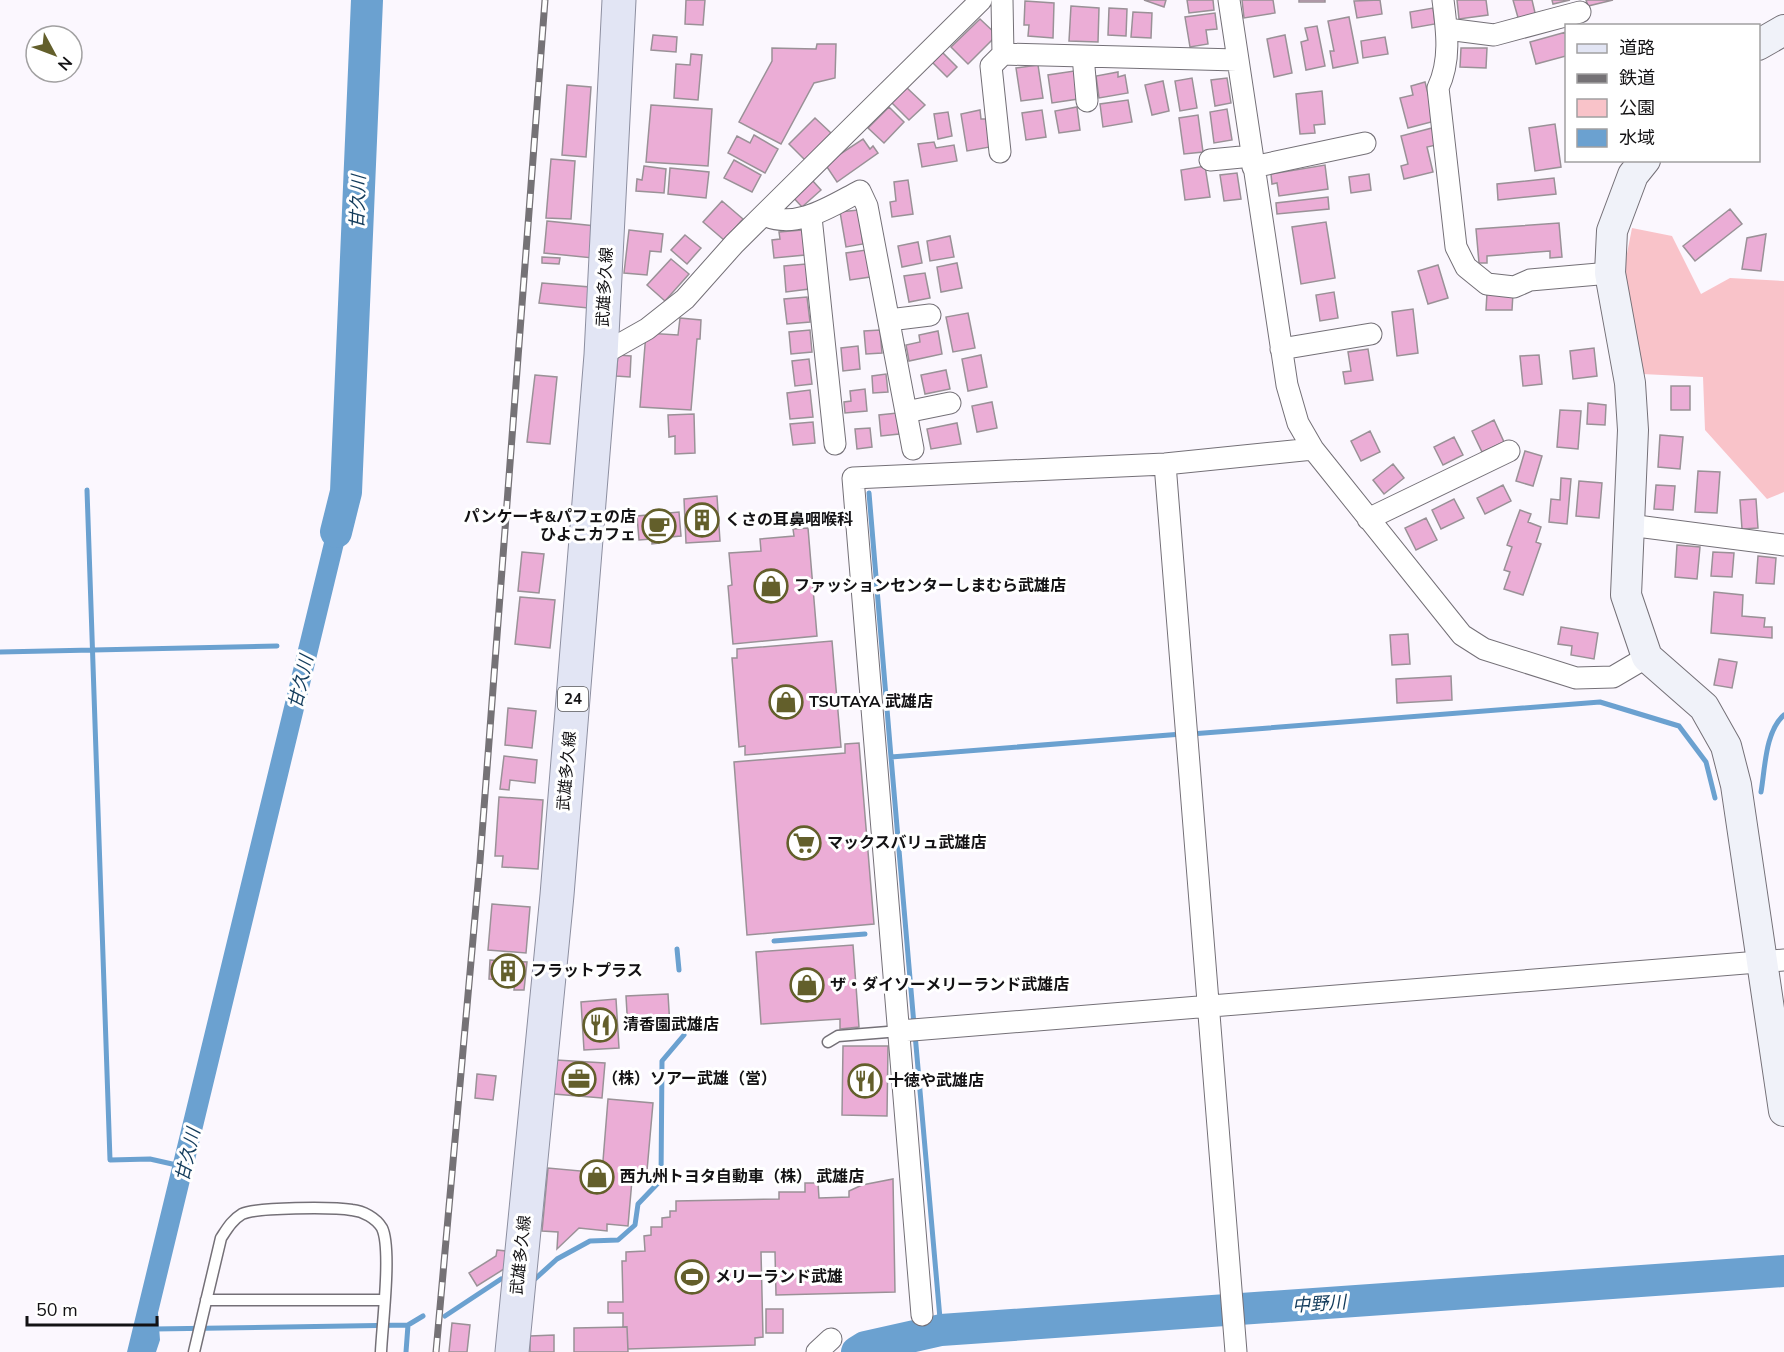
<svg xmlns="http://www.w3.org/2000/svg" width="1784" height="1352" viewBox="0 0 1784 1352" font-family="'Nunito Sans','Noto Sans JP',sans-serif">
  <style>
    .green { fill: #f9c3c9 }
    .water { fill: #6ba1d0 }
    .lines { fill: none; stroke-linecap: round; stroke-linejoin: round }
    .stream { stroke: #6ba1d0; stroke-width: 5 }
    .river { stroke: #6ba1d0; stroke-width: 32 }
    .building { fill: #ebadd6; stroke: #9a9197; stroke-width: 1.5 }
    .lane-casing { stroke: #747077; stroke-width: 13 }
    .street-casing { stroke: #747077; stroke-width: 23 }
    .secondary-casing { stroke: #747077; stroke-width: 32 }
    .primary-casing { stroke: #8d8fa0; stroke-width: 35 }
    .lane { stroke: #fff; stroke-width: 10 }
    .street { stroke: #fff; stroke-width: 21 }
    .secondary { stroke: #f0f2f9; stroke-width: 30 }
    .primary { stroke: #e2e5f4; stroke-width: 33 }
    .rail-casing { stroke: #757276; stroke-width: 7 }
    .rail { stroke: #fff; stroke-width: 4.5; stroke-dasharray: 14; stroke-linecap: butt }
    .labels { text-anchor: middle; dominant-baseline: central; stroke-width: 6; stroke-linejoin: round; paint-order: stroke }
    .shield { fill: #fff; stroke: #5a595a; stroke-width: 1.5 }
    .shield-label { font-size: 15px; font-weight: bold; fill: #131214 }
    .street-label { font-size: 16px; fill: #131214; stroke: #fff }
    .poi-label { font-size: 16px; font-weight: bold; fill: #131214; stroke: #fff; text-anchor: start }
    .water-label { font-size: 18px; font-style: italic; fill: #123b5b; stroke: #fff }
  </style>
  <rect width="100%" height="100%" fill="#fbf7fe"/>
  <!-- green -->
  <path class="green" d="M1632 228 1672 236 1701 294 1730 278 1784 281V492L1767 499 1705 430 1703 377 1642 374 1623 274Z"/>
  <!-- water -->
  <path class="water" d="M337 489 357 490 158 1313 160 1340 156 1352H127Z"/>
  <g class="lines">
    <!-- stream -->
    <path class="stream" d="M87 490 110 1160 150 1159 181 1166
      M869 493 891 757
      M0 652 277 646
      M1191 734 1600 702 1679 726 1706 762 1715 798
      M1761 792C1765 770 1765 731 1784 715
      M774 941 865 934
      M677 949 679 970
      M914 1025 891 757 1182 734
      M915 1034 941 1330
      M535 1279 557 1259 590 1241 618 1240 635 1225 638 1204 661 1180 662 1061 684 1035
      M445 1316 501 1279
      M408 1325 423 1316
      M154 1329 408 1325 406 1352"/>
    <!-- river -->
    <path class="river" d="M336 532 346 492 367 0
      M857 1352 865 1347 941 1330 1784 1271"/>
  </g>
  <!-- building -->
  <path class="building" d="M686 0H705L703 25 685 24Z
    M1144 0H1166L1164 7Z
    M1187 0H1213L1214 10 1189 13Z
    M1242 0H1273L1275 13 1244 18Z
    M1299 0H1325V2H1299Z
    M1380 0 1382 14 1357 18 1354 1Z
    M1457 0H1486L1488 15 1459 19Z
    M1513 0H1532L1536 17 1519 21Z
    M1552 0H1570L1553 4Z
    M1586 0H1613L1588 6Z
    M1025 1 1054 3 1053 38 1028 36 1029 25H1024Z
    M1071 6 1099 8 1098 42 1069 41Z
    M1109 8 1127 9 1126 36 1108 35Z
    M1433 8 1435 24 1412 28 1410 12Z
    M1133 12 1152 13 1151 38 1131 37Z
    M1215 13 1217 29 1206 30 1208 44 1190 47 1185 17Z
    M1349 17 1358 63 1333 68 1330 51H1334L1328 21Z
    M980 19 997 35 968 64 951 47Z
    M1317 26 1325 66 1306 70 1301 42 1308 40 1305 28Z
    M1566 32V56L1536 64 1530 42Z
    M653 35 677 37 676 52 651 50Z
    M1285 35 1292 73 1274 77 1267 39Z
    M1385 37 1388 54 1363 58 1361 41Z
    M817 44H836L835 78 814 83 781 144 739 122 772 61V48L816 49Z
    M1461 48H1487L1486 68 1460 67Z
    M942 52 957 67 947 77 932 62Z
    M691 54 702 55 698 100 674 98 676 64 690 65Z
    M1038 65 1043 98 1021 101 1016 68Z
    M1074 71 1078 99 1052 103 1048 75Z
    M1118 72V77L1125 75 1128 93 1099 98 1096 76Z
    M1192 78 1197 108 1180 111 1175 81Z
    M1227 78 1231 103 1215 106 1211 80Z
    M1163 81 1169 111 1152 115 1145 85Z
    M1425 82 1435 121 1408 128 1400 98 1413 95 1411 86Z
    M567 85 591 87 586 157 562 155Z
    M906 87 925 105 909 120 891 102Z
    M1322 91 1325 124 1314 125 1315 133 1300 134 1296 94Z
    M1128 100 1132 122 1103 127 1100 104Z
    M651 105 712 109 708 166 646 162Z
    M889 107 904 122 884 143 868 128Z
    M1077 107 1080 130 1059 133 1055 111Z
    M1227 109 1232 140 1214 143 1210 112Z
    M980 110 981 119H986L990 147 967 151 961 114Z
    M1042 110 1046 137 1026 140 1022 113Z
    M948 112 952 136 938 139 934 114Z
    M1198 115 1203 152 1184 154 1179 118Z
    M815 118 831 133 805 160 789 144Z
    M1555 124 1561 167 1535 171 1529 128Z
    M1432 128 1436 145 1427 147 1433 172 1404 179 1401 166 1408 164 1401 136Z
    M754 135 778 149 765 173 728 153 737 136 750 143Z
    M863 139 870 149 873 146 878 153 837 182 825 164Z
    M934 142 936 148 954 145 957 161 922 167 918 144Z
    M551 159 575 161 571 219 546 218Z
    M734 160 761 175 752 192 724 178Z
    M1325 165 1328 189 1279 196 1277 183 1272 184 1271 174Z
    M644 166 666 169 664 193 636 191 637 179 642 180Z
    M1205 166 1210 197 1185 200 1181 170Z
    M670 168 709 172 706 198 668 194Z
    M1237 173 1241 199 1224 201 1220 175Z
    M1369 174 1371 190 1351 193 1349 177Z
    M1554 178 1556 194 1498 200 1497 184Z
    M812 180 821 190 802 207 792 196Z
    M908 180 913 214 892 217 890 202 896 201 894 182Z
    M1328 197 1329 209 1277 214 1276 203Z
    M722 201 743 219 724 240 703 222Z
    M1730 209 1742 224 1695 261 1683 246Z
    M858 210 863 244 846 247 840 212Z
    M547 221 596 226 593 258 544 253Z
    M1326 222 1335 278 1301 284 1292 227Z
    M1559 223 1562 257 1550 258V251L1487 256V263H1479L1476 229Z
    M629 230 663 234 661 252 650 251 647 275 624 273Z
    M802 230 805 255 774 258 772 240 780 239 779 232Z
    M1766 234 1761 271 1742 269 1747 238Z
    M685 235 701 248 687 264 671 250Z
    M950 236 954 257 930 261 927 241Z
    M918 242 922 263 902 267 898 246Z
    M866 250 870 277 850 280 846 253Z
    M542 257 560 258 559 264 542 263Z
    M671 259 689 274 665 301 647 285Z
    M957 263 962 288 941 292 937 267Z
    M806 264 809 289 786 292 784 266Z
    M1438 265 1448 298 1428 304 1418 271Z
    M925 273 930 298 909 302 904 276Z
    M542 283 590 287 588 308 539 303Z
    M1334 292 1338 318 1320 321 1316 295Z
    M1487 293H1513L1512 310H1486Z
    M807 297 810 322 787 324 784 299Z
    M1413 309 1418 353 1397 356 1392 312Z
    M968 313 975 348 953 352 946 317Z
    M680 318 701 320 700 339H697L691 410 640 407 646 333 678 335Z
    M810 330 812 352 791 354 789 332Z
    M880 330 882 353 866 354 864 331Z
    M938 331 942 354 909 361 906 345 920 342 919 335Z
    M858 346 860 369 843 371 841 348Z
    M1594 348 1597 376 1573 379 1570 351Z
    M1368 349 1373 380 1345 384 1343 372 1351 371 1348 352Z
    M618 355 631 356 630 377 616 376Z
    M981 355 987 387 968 391 962 359Z
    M1539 355 1542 384 1523 386 1520 356Z
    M809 359 812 384 795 386 792 361Z
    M946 370 950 389 925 394 921 375Z
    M886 374 888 392 873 393 872 376Z
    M535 375 557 377 550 444 527 442Z
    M1671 386H1690V410H1671Z
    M865 389 867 411 845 413 844 402 851 401 850 391Z
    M810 390 813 417 790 419 787 393Z
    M992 402 997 428 977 432 972 406Z
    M1588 403 1606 405 1605 425 1587 424Z
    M1560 410 1581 411 1578 449 1557 447Z
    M897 413 899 434 881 436 879 415Z
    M694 414 695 453 675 454V436L669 437 668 415Z
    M1494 420 1504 442 1482 452 1472 431Z
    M813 422 815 443 793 445 790 424Z
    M957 423 961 444 931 449 927 429Z
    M870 428 872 447 857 449 855 429Z
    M1370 431 1380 452 1361 461 1351 441Z
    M1660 435 1683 437 1680 469 1658 467Z
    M1454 437 1463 455 1443 465 1434 447Z
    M1525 451 1542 456 1533 486 1516 481Z
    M1393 464 1404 478 1384 494 1373 480Z
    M1698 471 1720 472 1717 513 1695 512Z
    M1561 478 1571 479 1567 524 1549 522 1551 499 1560 500Z
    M1579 481 1602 483 1599 518 1576 516Z
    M1503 485 1511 501 1485 514 1477 498Z
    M1656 485 1675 486 1673 510 1654 509Z
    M717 496 720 541 686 543 684 499Z
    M1454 499 1464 518 1441 529 1432 510Z
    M1756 499 1758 528 1742 529 1740 500Z
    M1520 510 1531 514 1528 522 1541 527 1536 542 1541 544 1523 595 1504 589 1510 572 1504 570 1512 547 1507 545Z
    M679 512 681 536 659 538V543L652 544V539L639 540 637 516Z
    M1426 518 1437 540 1416 550 1405 528Z
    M808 528 817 636 733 644 728 586 732 585 729 553 761 551 760 539 794 536 793 529Z
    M1677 545 1700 547 1697 579 1675 577Z
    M522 552 544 554 539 593 518 591Z
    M1713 552 1734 553 1732 577 1711 576Z
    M1758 556 1776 558 1774 584 1756 583Z
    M1714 592 1743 595 1742 616 1765 618 1764 627H1772V638L1711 633Z
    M520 597 555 600 550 648 515 644Z
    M1561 627 1598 633 1594 659 1571 655 1572 646 1558 644Z
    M1408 634 1410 664 1392 665 1390 635Z
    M832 641 841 747 745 755V746L739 747 732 658H737V649Z
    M1719 659 1737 662 1732 688 1714 685Z
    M1451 676 1452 700 1397 703 1396 679Z
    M508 708 536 711 532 748 505 745Z
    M859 743 874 924 747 935 734 762 845 753V744Z
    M504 756 537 760 535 783 510 780 509 790 500 789Z
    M499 797 543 800 538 869 502 867 503 856H495Z
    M492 904 530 907 526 953 488 950Z
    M853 945 859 1027 840 1029V1019L761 1024 756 952Z
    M490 960 527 962 524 990H514L515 981 489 979Z
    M668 994 670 1027 628 1030 626 996Z
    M616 999 619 1048 584 1050 581 1002Z
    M843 1046H888L887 1116 842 1115Z
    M556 1060 605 1063 602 1098 554 1094Z
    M477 1074 496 1076 493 1100 475 1098Z
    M608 1099 653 1103 646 1182 632 1180 628 1226 607 1224V1231L579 1228 557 1249 558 1232 542 1231 548 1168 602 1173Z
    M893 1179 895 1292 776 1295 775 1252H761L763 1337 755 1338V1345L628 1349 627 1327H623V1313H608V1302H623L622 1261H626V1252L645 1251 644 1236 651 1235V1227H662V1218L670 1217V1211H676V1201L779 1199V1192H805V1183H818L819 1198 849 1197V1191L862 1185Z
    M497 1250 506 1251 504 1269 477 1286 469 1273 496 1256Z
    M766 1309H783V1333H766Z
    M452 1323 470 1325 467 1352H449Z
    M627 1327 628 1352H574V1328Z
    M554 1335V1352H530V1336Z"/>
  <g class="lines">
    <!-- lane casing -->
    <g class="lane-casing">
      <path id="lane" d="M828 1042 838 1036 900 1031
        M206 1300H384
        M194 1352 221 1238C227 1229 232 1220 242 1214 256 1207 334 1207 352 1210 363 1211 376 1218 382 1228 392 1249 382 1326 381 1352"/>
    </g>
    <!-- street casing -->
    <g class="street-casing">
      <path id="street" d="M1002 0 1003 54 1237 60
        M1229 0 1287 385 1298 423 1313 449 1462 635 1484 649 1576 678 1613 677 1647 657
        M1443 0C1447 31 1451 60 1438 88L1456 247 1466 267 1487 284 1514 287 1530 280 1610 273
        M1447 29 1494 35 1580 12
        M1083 56 1087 101
        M1000 152 991 66 1003 54
        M1210 160 1252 156
        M1253 167 1365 143
        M764 215C797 230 831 206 860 191L867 206 913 449
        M811 217 835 444
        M889 320 930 315
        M1281 349 1371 334
        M601 355 647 329 685 299 734 244 981 0
        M906 412 950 403
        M1165 464 1236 1352
        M1368 519 1509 451
        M1629 525 1784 545
        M900 1031 1784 960
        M922 1315 853 478 1165 464 1313 449
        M817 1352 831 1339"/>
    </g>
    <!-- secondary casing -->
    <g class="secondary-casing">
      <path id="secondary" d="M1758 45 1784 30
        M1645 160 1633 175 1612 231 1610 273 1630 383 1633 430 1626 595 1647 657 1704 707 1726 746 1736 785 1784 1111"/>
    </g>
    <!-- primary casing -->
    <g class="primary-casing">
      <path id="primary" d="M512 1352 557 895 601 355 619 0"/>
    </g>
    <!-- lane -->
    <use href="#lane" class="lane"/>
    <!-- street -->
    <use href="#street" class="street"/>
    <!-- secondary -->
    <use href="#secondary" class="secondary"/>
    <!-- primary -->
    <use href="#primary" class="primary"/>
    <!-- rail casing -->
    <g class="rail-casing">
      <path id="rail" d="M436 1352 480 861 545 0"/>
    </g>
    <!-- rail -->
    <use href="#rail" class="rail"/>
  </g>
  <!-- icons -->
  <defs>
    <g id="building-ring" transform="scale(1.725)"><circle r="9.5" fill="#fff" stroke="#635f2b" stroke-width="1.5"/><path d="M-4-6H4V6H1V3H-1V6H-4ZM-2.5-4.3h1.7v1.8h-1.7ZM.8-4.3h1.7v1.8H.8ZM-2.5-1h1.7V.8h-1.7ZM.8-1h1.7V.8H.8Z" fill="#635f2b"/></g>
    <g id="cafe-ring" transform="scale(1.725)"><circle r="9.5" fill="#fff" stroke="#635f2b" stroke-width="1.5"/><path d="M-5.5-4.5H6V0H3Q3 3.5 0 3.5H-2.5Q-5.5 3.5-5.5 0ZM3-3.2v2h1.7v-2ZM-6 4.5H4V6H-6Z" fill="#635f2b"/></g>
    <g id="shop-ring" transform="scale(1.725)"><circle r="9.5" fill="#fff" stroke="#635f2b" stroke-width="1.5"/><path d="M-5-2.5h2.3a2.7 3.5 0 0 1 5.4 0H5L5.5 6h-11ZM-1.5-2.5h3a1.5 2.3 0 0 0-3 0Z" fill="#635f2b"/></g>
    <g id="supermarket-ring" transform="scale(1.725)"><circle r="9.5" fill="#fff" stroke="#635f2b" stroke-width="1.5"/><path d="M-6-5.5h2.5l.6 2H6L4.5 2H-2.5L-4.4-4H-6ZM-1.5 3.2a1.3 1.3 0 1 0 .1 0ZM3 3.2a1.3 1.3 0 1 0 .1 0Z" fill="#635f2b"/></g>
    <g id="restaurant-ring" transform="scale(1.725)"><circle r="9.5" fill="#fff" stroke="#635f2b" stroke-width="1.5"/><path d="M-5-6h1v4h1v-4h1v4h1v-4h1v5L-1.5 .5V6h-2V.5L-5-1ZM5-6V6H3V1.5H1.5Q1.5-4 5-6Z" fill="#635f2b"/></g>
    <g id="office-ring" transform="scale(1.725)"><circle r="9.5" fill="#fff" stroke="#635f2b" stroke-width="1.5"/><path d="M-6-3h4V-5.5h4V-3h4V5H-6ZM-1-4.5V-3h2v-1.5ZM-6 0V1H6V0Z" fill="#635f2b"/></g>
    <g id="stadium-ring" transform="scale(1.725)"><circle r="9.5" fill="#fff" stroke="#635f2b" stroke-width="1.5"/><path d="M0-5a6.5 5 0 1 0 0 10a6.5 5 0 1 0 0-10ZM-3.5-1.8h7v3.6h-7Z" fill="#635f2b"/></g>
  </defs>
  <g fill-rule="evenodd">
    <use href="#building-ring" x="702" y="520"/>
    <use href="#cafe-ring" x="659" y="526"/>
    <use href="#shop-ring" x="771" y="586"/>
    <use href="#shop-ring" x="786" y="702"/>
    <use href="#supermarket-ring" x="804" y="843"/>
    <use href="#building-ring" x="508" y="971"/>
    <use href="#shop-ring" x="807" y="985"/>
    <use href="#restaurant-ring" x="600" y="1025"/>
    <use href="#office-ring" x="579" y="1079"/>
    <use href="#restaurant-ring" x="865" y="1081"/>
    <use href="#shop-ring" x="597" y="1177"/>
    <use href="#stadium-ring" x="692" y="1277"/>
  </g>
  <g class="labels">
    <!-- shield labels -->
    <rect class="shield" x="558" y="687" width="30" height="24" rx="4.5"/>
    <g class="shield-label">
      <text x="573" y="699">24</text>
    </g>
    <!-- street labels -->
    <g class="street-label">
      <text transform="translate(605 287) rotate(-87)">武雄多久線</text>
      <text transform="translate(567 771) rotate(-85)">武雄多久線</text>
      <text transform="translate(521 1255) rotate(-84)">武雄多久線</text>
    </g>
    <!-- poi labels -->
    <g class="poi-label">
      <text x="636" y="517" text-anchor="end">パンケーキ&amp;パフェの店<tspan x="636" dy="18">ひよこカフェ</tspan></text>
      <text x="725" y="520">くさの耳鼻咽喉科</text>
      <text x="794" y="586">ファッションセンターしまむら武雄店</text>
      <text x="809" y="702">TSUTAYA 武雄店</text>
      <text x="827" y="843">マックスバリュ武雄店</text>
      <text x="531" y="971">フラットプラス</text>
      <text x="830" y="985">ザ・ダイソーメリーランド武雄店</text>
      <text x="623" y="1025">清香園武雄店</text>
      <text x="602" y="1079">（株）ソアー武雄（営）</text>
      <text x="888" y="1081">十徳や武雄店</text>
      <text x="620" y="1177">西九州トヨタ自動車（株） 武雄店</text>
      <text x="715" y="1277">メリーランド武雄</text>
    </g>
    <!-- water labels -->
    <g class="water-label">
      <text transform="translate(358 202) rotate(-88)">甘久川</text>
      <text transform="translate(301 682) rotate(-77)">甘久川</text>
      <text transform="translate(188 1155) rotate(-77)">甘久川</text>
      <text transform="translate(1319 1304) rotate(-4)">中野川</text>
    </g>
  </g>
  <!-- legend -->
  <rect x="1565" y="24" width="195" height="138" fill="#ffffff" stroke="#a1a0a1" stroke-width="1.5"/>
  <rect x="1577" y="44" width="30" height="9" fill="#e2e5f4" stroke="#a1a0a1" stroke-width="1.5"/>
  <text x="1619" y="54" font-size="18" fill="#131214">道路</text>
  <rect x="1577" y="74" width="30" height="9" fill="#757276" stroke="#a1a0a1" stroke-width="1.5"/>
  <text x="1619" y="84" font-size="18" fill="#131214">鉄道</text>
  <rect x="1577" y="99" width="30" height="18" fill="#f9c3c9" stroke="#a1a0a1" stroke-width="1.5"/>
  <text x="1619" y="114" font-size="18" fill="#131214">公園</text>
  <rect x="1577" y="129" width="30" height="18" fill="#6ba1d0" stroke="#a1a0a1" stroke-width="1.5"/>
  <text x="1619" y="144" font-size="18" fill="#131214">水域</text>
  <!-- north arrow -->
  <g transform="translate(54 54) rotate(131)"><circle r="28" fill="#ffffff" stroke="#a1a0a1" stroke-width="1.5"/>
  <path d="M0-4.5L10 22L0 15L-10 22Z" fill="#635f2b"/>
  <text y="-9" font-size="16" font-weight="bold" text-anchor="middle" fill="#131214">N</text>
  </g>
  <!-- scale -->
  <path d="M27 1316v9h130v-9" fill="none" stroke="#131214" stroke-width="3"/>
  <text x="36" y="1316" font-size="18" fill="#131214" stroke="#ffffff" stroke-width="4.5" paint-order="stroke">50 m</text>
</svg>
